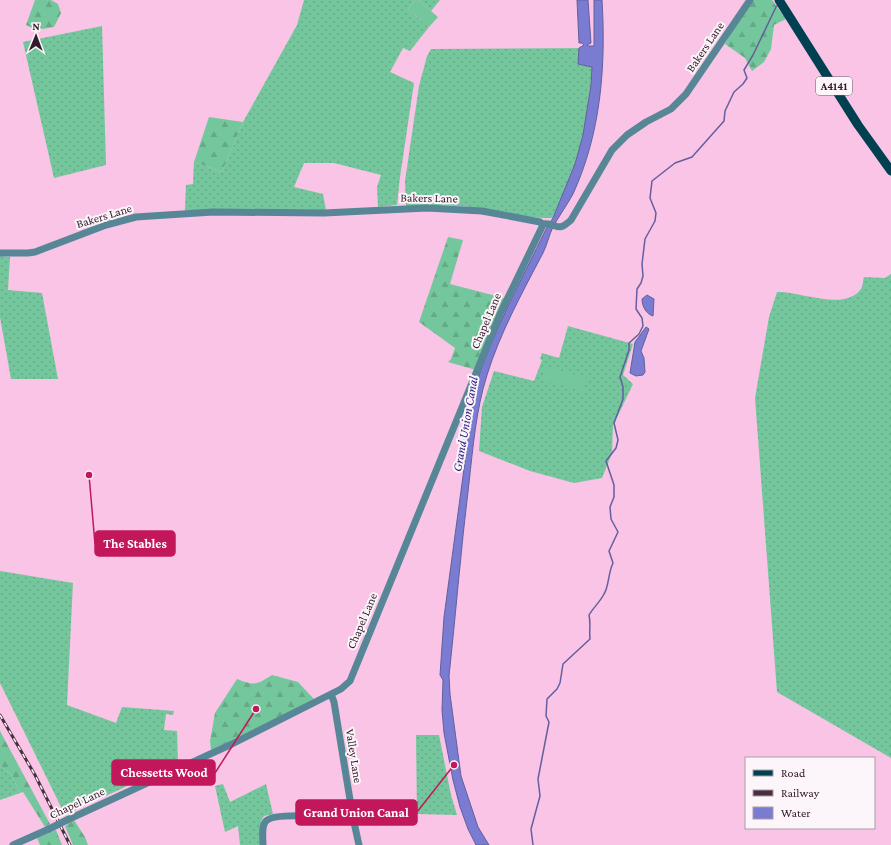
<svg xmlns="http://www.w3.org/2000/svg" width="891" height="845" viewBox="0 0 891 845" font-family="'Crimson Pro',serif">
  <style>
    .grass { fill: url(#grass-dots) }
    .forest { fill: url(#forest-firs) }
    .pitch { fill: #74c79d }
    .water { fill: #797cd0; stroke: #645f9e }
    .lines { fill: none; stroke-linecap: round; stroke-linejoin: round }
    .stream { stroke: #645f9e; stroke-width: 1.5 }
    .minor { stroke: #578796; stroke-width: 7 }
    .major { stroke: #004050; stroke-width: 9 }
    .rail-casing { stroke: #492e40; stroke-width: 3 }
    .rail { stroke: #fcf5f9; stroke-width: 1.5; stroke-dasharray: 4.5; stroke-linecap: butt }
    .minor-bridge { stroke: #578796; stroke-width: 7 }
    .labels { text-anchor: middle; dominant-baseline: central; stroke-width: 4; stroke-linejoin: round; paint-order: stroke }
    .shield { fill: #fcf5f9; stroke: #6f5c68; stroke-width: 1 }
    .shield-label { font-size: 11px; font-weight: bold; fill: #321a2a }
    .street-label { font-size: 12px; fill: #321a2a; stroke: #fcf5f9 }
    .water-label { font-size: 13px; font-style: italic; fill: #312487; stroke: #fcf5f9 }
    .leader { fill: none; stroke: #c2185b; stroke-width: 1.5 }
    .callout-dot { fill: #c2185b; stroke: #fcf5f9; stroke-width: 1.5 }
    .callout { fill: #c2185b; stroke: #c2185b; stroke-width: 1.5 }
    .callout-label { font-size: 13px; text-anchor: middle; font-weight: bold; fill: #fff }
  </style>
  <defs>
    <pattern id="grass-dots" width="8" height="8" patternUnits="userSpaceOnUse"><rect width="8" height="8" fill="#74c79d"/><path d="M2 2h.1M6 6h.1" fill="none" stroke="#65aa87" stroke-width="1.8" stroke-linecap="round"/></pattern>
    <pattern id="forest-firs" width="22" height="20" patternUnits="userSpaceOnUse"><rect width="22" height="20" fill="#74c79d"/><path d="M5 1l3.5 6h-7zM16 11l3.5 6h-7z" fill="#65aa87"/></pattern>
  </defs>
  <rect width="100%" height="100%" fill="#f9c4e5"/>
  <!-- grass -->
  <path class="grass" d="M304 0H415L408 9 429 27 410 51 403 48 390 72 414 83 400 177 397 205 378 207 377 187 381 175 334 163H304L294 187 323 194 326 210H185L186 185 193 184 194 162 222 172 243 122 297 25Z
    M418 0H440L431 11Z
    M102 26 106 165 54 178 23 42Z
    M594 48C591 86 588 127 575 164 569 182 560 200 553 218 527 219 502 211 477 208 453 204 430 206 406 206L405 181 419 86 427 56 431 49Z
    M0 256 10 257 8 290 42 293 58 379H11L0 317Z
    M891 274V758L777 692 755 398 769 317 777 292C801 291 844 312 861 289 863 286 863 280 864 277L885 278Z
    M568 326 633 344 623 375 633 384 613 426 612 453 602 478 574 483 530 471 479 451 482 407 494 371 534 381 542 360 540 359 542 353 559 358Z
    M0 571 73 583 67 705 116 723 122 707 174 711 173 715 166 714 164 730 177 731 178 764 142 779 65 815 36 756 0 683Z
    M416 735H439L451 795 457 815 417 814Z
    M0 766 11 774 20 793 0 800Z
    M223 784 230 802 266 784 273 814 264 816 261 821V845H240L238 826 225 832 215 786Z"/>
  <!-- forest -->
  <path class="forest" d="M35 0H51L58 4 61 13 54 27 37 30 26 25Z
    M754 0H772L786 19 774 25 771 49 764 62 752 71 745 58 725 44 740 17Z
    M209 117 243 122 222 172 194 162Z
    M448 237 463 240 450 284 504 298 476 370 448 362 451 359 455 348 419 322Z
    M272 675 298 682 314 699 272 722 211 750 210 741 215 713 237 679C255 686 256 685 272 675Z
    M0 731 50 824 45 827 23 792 20 793 11 774 0 766Z
    M74 820 85 837 88 845H73L65 826Z
    M56 830 62 845H40L37 838Z"/>
  <!-- pitch -->
  <path class="pitch" d="M415 0H418L438 17 429 27 408 9Z
    M545 366 587 378 583 391 542 380Z"/>
  <!-- water -->
  <path class="water" d="M577 0H588L591 43 587 45 588 46H594V0H602C606 66 601 133 573 194 567 205 559 216 553 227 549 235 547 245 543 253 522 293 500 333 487 375 476 410 473 447 469 483 461 547 456 612 449 676L450 694 461 776 478 827 489 845H476L468 829 460 807 453 780 444 733 442 710 443 680 440 675 444 617 475 387C493 331 521 281 546 229L553 218 575 164 583 135 591 85 592 67 578 64 579 48 584 45 582 43H579Z
    M647 295 654 299 653 316C646 314 642 306 642 299Z
    M646 327 649 329 641 351 644 358 645 372 643 375 636 376 630 373 635 342Z"/>
  <g class="lines">
    <!-- stream -->
    <path class="stream" d="M533 845 531 829 540 796 538 779 549 722 546 716 547 699 557 689 560 683 563 664 590 639C589 631 591 623 589 615 593 608 600 602 604 594 609 587 608 573 613 563L609 551 618 532 611 519 610 507 614 497V485L606 461 616 448 618 440 614 423 623 399V387L620 377 629 350V343L639 334 643 326 642 318 636 309 637 289 641 283 643 276 642 264 645 239 655 221 656 213 650 198 652 181 675 163 692 157 724 121 725 111 734 92 743 84 747 78 744 70 753 55 776 7 778 5"/>
    <!-- minor -->
    <path class="minor" d="M0 253H28L35 252 106 225 136 217 213 212 324 213 427 208 482 211 540 222 542 224C558 222 556 234 571 220L612 150 627 135 646 122 671 109 686 94 750 0
      M331 694 334 702 353 818 359 845
      M67 820 232 744 341 689 350 681 501 312 542 227V224
      M13 845 49 829
      M263 845C263 838 261 826 266 821 275 811 338 818 353 819"/>
    <!-- major -->
    <path class="major" d="M779 0 858 125 891 171"/>
    <!-- rail casing -->
    <g class="rail-casing">
      <path id="rail" d="M0 715 35 775 70 845"/>
    </g>
    <!-- rail -->
    <use href="#rail" class="rail"/>
    <!-- minor-bridge -->
    <path class="minor-bridge" d="M49 829 67 820"/>
  </g>
  <g class="labels">
    <!-- shield labels -->
    <rect class="shield" x="816" y="77" width="36" height="18" rx="3"/>
    <g class="shield-label">
      <text x="834" y="86">A4141</text>
    </g>
    <!-- street labels -->
    <g class="street-label">
      <text transform="translate(705 47) rotate(-56)">Bakers Lane</text>
      <text transform="translate(429 198) rotate(1)">Bakers Lane</text>
      <text transform="translate(104 216) rotate(-17)">Bakers Lane</text>
      <text transform="translate(486 321) rotate(-67)">Chapel Lane</text>
      <text transform="translate(362 621) rotate(-67)">Chapel Lane</text>
      <text transform="translate(354 756) rotate(81)">Valley Lane</text>
      <text transform="translate(77 803) rotate(-25)">Chapel Lane</text>
    </g>
    <!-- water labels -->
    <g class="water-label">
      <text transform="translate(465 424) rotate(-80)">Grand Union Canal</text>
    </g>
  </g>
  <!-- callouts -->
  <path class="leader" d="M89 475L95 544M256 709L215 773M454 765L417 812"/>
  <g class="callout-dot">
    <circle cx="89" cy="475" r="4"/>
    <circle cx="256" cy="709" r="4"/>
    <circle cx="454" cy="765" r="4"/>
  </g>
  <g class="callout">
    <rect x="95" y="531" width="80" height="25" rx="4"/>
    <rect x="112" y="760" width="103" height="25" rx="4"/>
    <rect x="296" y="800" width="121" height="25" rx="4"/>
  </g>
  <g class="callout-label">
    <text x="135" y="548">The Stables</text>
    <text x="164" y="777">Chessetts Wood</text>
    <text x="356" y="817">Grand Union Canal</text>
  </g>
  <!-- legend -->
  <rect x="745" y="757" width="130" height="72" fill="#fcf5f9" stroke="#ab9da6"/>
  <rect x="753" y="770" width="20" height="6" fill="#004050" stroke="#ab9da6"/>
  <text x="781" y="777" font-size="12" fill="#321a2a">Road</text>
  <rect x="753" y="790" width="20" height="6" fill="#492e40" stroke="#ab9da6"/>
  <text x="781" y="797" font-size="12" fill="#321a2a">Railway</text>
  <rect x="753" y="807" width="20" height="12" fill="#797cd0" stroke="#ab9da6"/>
  <text x="781" y="817" font-size="12" fill="#321a2a">Water</text>
  <!-- north arrow -->
  <g transform="translate(36 36) rotate(1)" stroke="#fcf5f9" stroke-width="3" paint-order="stroke">
  <path d="M0-3L7 15L0 10L-7 15Z" fill="#321a2a"/>
  <text y="-6" font-size="11" font-weight="bold" text-anchor="middle" fill="#321a2a">N</text>
  </g>
</svg>
